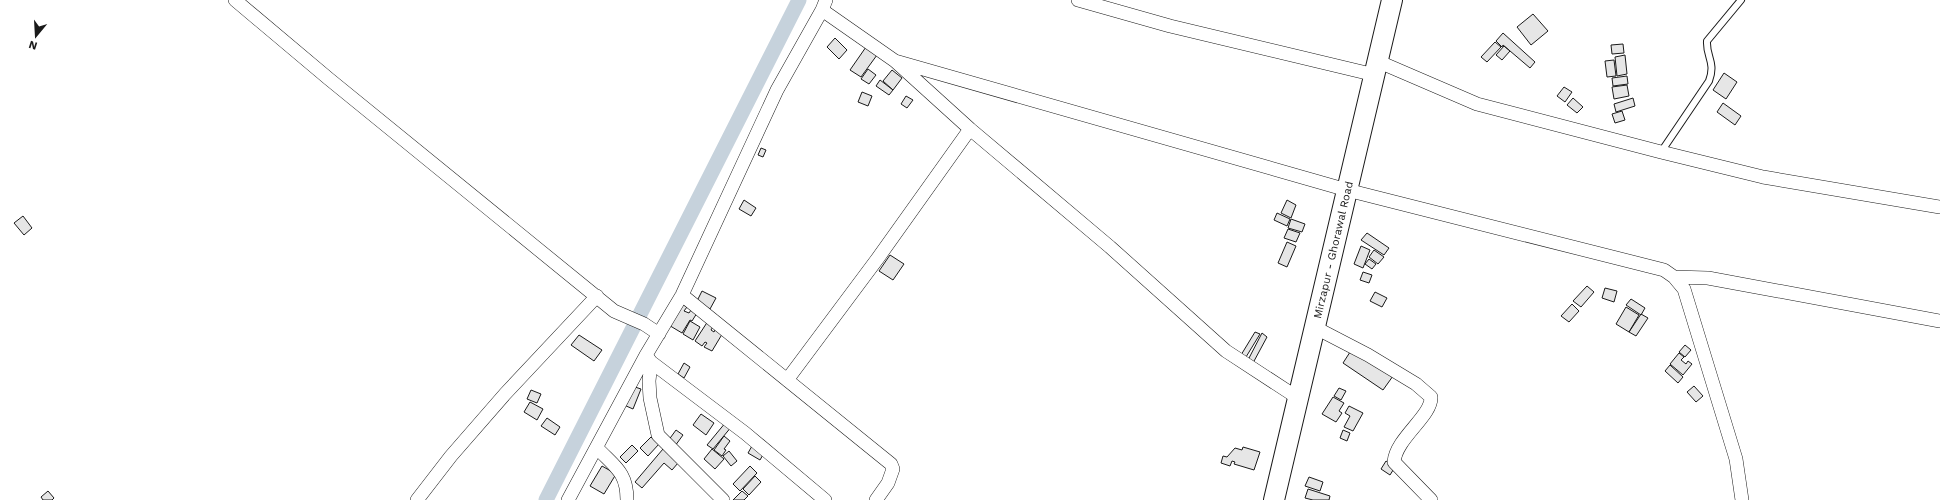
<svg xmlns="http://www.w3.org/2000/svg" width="1940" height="500" viewBox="0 0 1940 500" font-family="'Work Sans',sans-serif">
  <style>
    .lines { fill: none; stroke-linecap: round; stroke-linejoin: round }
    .canal { stroke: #c6d2dc; stroke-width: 15 }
    .building { fill: #e6e6e6; stroke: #1a1a1a }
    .lane-casing { stroke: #1a1a1a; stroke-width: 8 }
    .street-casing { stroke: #1a1a1a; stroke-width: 14 }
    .primary-casing { stroke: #1a1a1a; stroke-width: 22 }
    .lane { stroke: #fff; stroke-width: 6 }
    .street { stroke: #fff; stroke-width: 13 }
    .primary { stroke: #fff; stroke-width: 20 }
    .labels { text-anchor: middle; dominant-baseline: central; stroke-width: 3; stroke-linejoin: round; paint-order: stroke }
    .street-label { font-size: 11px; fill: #1a1a1a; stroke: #fff }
  </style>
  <rect width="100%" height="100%" fill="#fff"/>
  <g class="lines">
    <!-- canal -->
    <path class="canal" d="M546 500 799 0"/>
  </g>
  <!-- building -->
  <path class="building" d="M1533 14 1548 31 1531 45 1517 27Z
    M1503 33 1535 62 1530 68 1503 45 1502 47 1496 41Z
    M835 38 847 50 839 59 827 47Z
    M1495 42 1501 47 1487 62 1481 57Z
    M1623 44 1624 53 1612 54 1611 45Z
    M1504 46 1510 51 1502 60 1496 55Z
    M866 47 877 55 861 77 850 70Z
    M1625 55 1627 74 1617 76 1615 57Z
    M1614 60 1616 76 1607 77 1605 61Z
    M868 69 876 75 869 84 861 79Z
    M892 70 902 78 893 90 883 81Z
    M1724 73 1737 82 1726 99 1713 90Z
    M1627 76 1628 84 1613 86 1612 78Z
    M880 80 893 90 889 95 876 86Z
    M1627 85 1629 96 1614 99 1612 87Z
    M1564 87 1572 92 1565 102 1557 96Z
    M862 92 872 96 868 106 858 102Z
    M906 96 913 100 907 108 901 104Z
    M1573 98 1583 107 1577 113 1567 105Z
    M1633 98 1635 106 1616 112 1614 104Z
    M1723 103 1741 116 1735 125 1717 112Z
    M1622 111 1625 120 1615 123 1612 114Z
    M761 148 766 150 763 157 758 155Z
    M744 200 756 208 751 216 739 209Z
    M1287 200 1296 205 1291 218 1281 213Z
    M1277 213 1290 219 1287 226 1274 220Z
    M23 216 32 228 24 235 14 223Z
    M1291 219 1305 224 1302 232 1288 228Z
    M1288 229 1300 233 1296 242 1284 238Z
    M1367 233 1389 248 1384 255 1361 240Z
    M1287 242 1296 246 1287 267 1278 263Z
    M1361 246 1370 250 1363 268 1354 264Z
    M1374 250 1384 257 1378 264 1369 257Z
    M890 255 904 264 893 280 879 271Z
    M1369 259 1376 264 1372 269 1365 264Z
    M1363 272 1372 275 1369 283 1360 280Z
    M1587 286 1594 292 1581 307 1573 301Z
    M1605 288 1617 291 1614 302 1602 298Z
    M702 291 716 298 710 309 696 303Z
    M1375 292 1387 298 1382 307 1370 301Z
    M1631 299 1645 308 1641 315 1626 305Z
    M680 303 687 307 684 311 689 313 691 310 697 313 692 321 690 320 682 333 667 324Z
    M1572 304 1579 311 1569 322 1561 316Z
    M1626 307 1639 315 1629 332 1616 324Z
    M1641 314 1648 318 1636 336 1629 332Z
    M690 321 700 327 693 340 683 334Z
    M708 321 714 325 711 330 714 332 717 326 724 331 712 351 704 347 707 343 705 342 702 346 695 341Z
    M1255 332 1260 334 1246 357 1241 355Z
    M1262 333 1267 337 1253 363 1248 360Z
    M579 335 602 350 594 361 571 345Z
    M1685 345 1691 350 1685 357 1679 352Z
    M1352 349 1393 376 1383 390 1343 363Z
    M1679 353 1684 357 1681 360 1686 364 1688 361 1692 364 1683 375 1670 364Z
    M684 363 690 367 684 378 678 374Z
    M1670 365 1683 377 1678 383 1665 371Z
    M632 386 641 389 633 409 624 405Z
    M1694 386 1703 396 1696 402 1687 392Z
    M1339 388 1346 391 1341 400 1334 396Z
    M531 390 541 394 537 403 527 399Z
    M1333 397 1344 403 1339 411 1342 413 1336 422 1322 414Z
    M530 402 543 409 537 420 524 412Z
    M1349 406 1363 413 1353 431 1344 427 1350 416 1345 413Z
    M701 414 714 423 706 435 693 425Z
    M547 418 560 427 555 435 541 426Z
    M726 422 732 426 713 449 707 445Z
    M676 430 683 435 675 446 668 441Z
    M1343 430 1350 433 1347 441 1340 438Z
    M724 436 730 441 724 449 726 450 722 456 714 450Z
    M651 437 659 444 648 456 640 448Z
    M632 445 638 451 626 463 620 457Z
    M752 446 764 453 760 460 748 453Z
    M1243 447 1260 452 1254 470 1234 464 1235 462 1232 461 1230 466 1221 463 1223 456 1227 457 1235 448 1242 450Z
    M663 449 678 463 672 470 664 463 642 488 635 482Z
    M712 449 724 459 715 469 704 459Z
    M729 451 737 461 731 466 723 456Z
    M1386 461 1395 467 1390 475 1381 469Z
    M602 466 616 474 604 494 590 486Z
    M750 466 757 473 740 491 733 484Z
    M755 476 761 482 749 495 743 489Z
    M1309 477 1323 482 1320 491 1305 486Z
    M1308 489 1330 496 1329 500H1313L1305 498Z
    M48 491 54 498 52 500H43L41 497Z
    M742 491 748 496 744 500H733Z"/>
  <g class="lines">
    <!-- lane casing -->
    <g class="lane-casing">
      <path id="lane" d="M1661 152 1709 81C1716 62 1706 57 1707 41L1741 0"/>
    </g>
    <!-- street casing -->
    <g class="street-casing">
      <path id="street" d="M235 0 329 79 614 311 644 324 659 334
        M1078 0 1170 26 1375 75
        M822 10 895 61 970 129 1110 247 1226 351 1298 398
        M895 61 1347 190 1664 270 1674 277 1684 289 1736 459 1742 500
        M1377 61 1477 104 1661 152 1763 177 1940 207
        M1674 277 1708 278 1940 321
        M682 295 891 464 893 469 888 483 876 500
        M1316 328 1368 355 1416 384 1431 397C1432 416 1396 438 1394 462L1431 500
        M646 355 651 362 745 433 825 500
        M651 362 649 381 650 398 658 435 723 500
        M787 380 878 258 970 129
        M597 448C615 467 627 472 627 500
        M417 500 451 456 505 394 597 296
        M568 500 646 355 682 295 777 90 822 10 826 0"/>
    </g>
    <!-- primary casing -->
    <g class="primary-casing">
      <g id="primary">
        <path id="s1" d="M1274 500 1392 0"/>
      </g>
    </g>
    <!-- lane -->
    <use href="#lane" class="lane"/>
    <!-- street -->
    <use href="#street" class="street"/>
    <!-- primary -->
    <use href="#primary" class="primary"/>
  </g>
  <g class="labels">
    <!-- street labels -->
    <g class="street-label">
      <text stroke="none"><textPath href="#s1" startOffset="257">Mirzapur - Ghorawal Road</textPath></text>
    </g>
  </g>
  <!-- north arrow -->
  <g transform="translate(36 36) rotate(198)" stroke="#ffffff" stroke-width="3" paint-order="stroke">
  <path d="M0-3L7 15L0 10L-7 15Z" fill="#1a1a1a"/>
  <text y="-6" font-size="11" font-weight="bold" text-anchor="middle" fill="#1a1a1a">N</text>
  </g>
</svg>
